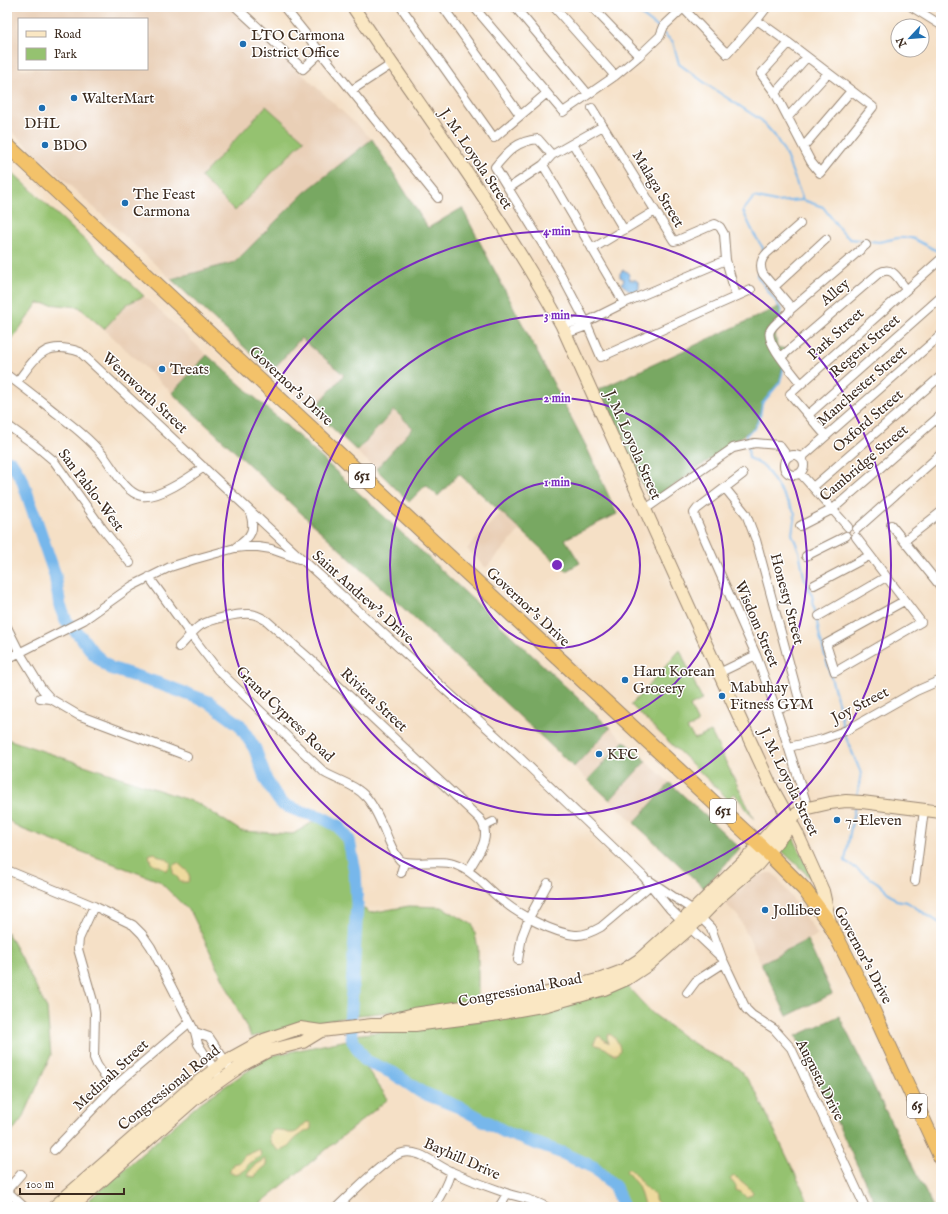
<svg xmlns="http://www.w3.org/2000/svg" width="948" height="1214" viewBox="0 0 948 1214" font-family="'IM FELL English',serif">
  <style>
    .built { fill: #e9cfb6; fill-rule: evenodd }
    .green { fill: #95c270; stroke: #687647 }
    .forest { fill: #78a862; stroke: #5a6940 }
    .sand { fill: #eeda9e; stroke: #94825e }
    .water { fill: #77b7eb; stroke: #597084 }
    .lines { fill: none; stroke-linecap: round; stroke-linejoin: round }
    .stream { stroke: #77b7eb; stroke-width: 2 }
    .river { stroke: #77b7eb; stroke-width: 13 }
    .minor-casing { stroke: #988572; stroke-width: 10 }
    .secondary-casing { stroke: #988572; stroke-width: 14 }
    .trunk-casing { stroke: #988572; stroke-width: 16 }
    .minor { stroke: #fff; stroke-width: 8 }
    .secondary { stroke: #fae7c3; stroke-width: 12 }
    .trunk { stroke: #f3c26a; stroke-width: 14 }
    .ring { fill: none; stroke: #7b2cbf; stroke-width: 2 }
    .poi-dot { fill: #1f6fb2; stroke: #fff; stroke-width: 1.5 }
    .labels { text-anchor: middle; dominant-baseline: central; stroke-width: 3; stroke-linejoin: round; paint-order: stroke }
    .shield { fill: #fff; stroke: #766a62; stroke-width: 1 }
    .shield-label { font-size: 14px; font-weight: bold; fill: #3b2a1e }
    .poi-label { font-size: 15px; fill: #3b2a1e; stroke: #fff; text-anchor: start }
    .street-label { font-size: 15px; fill: #3b2a1e; stroke: #fff }
    .centre { fill: #7b2cbf; stroke: #fff; stroke-width: 2 }
    .ring-label { font-size: 12px; text-anchor: middle; font-weight: bold; fill: #7b2cbf; stroke: #fff; stroke-width: 3; stroke-linejoin: round; paint-order: stroke }
  </style>
  <rect width="100%" height="100%" fill="#fff"/>
  <filter id="ink" filterUnits="userSpaceOnUse"><feTurbulence type="fractalNoise" baseFrequency=".025" numOctaves="2"/><feDisplacementMap in="SourceGraphic" scale="8" xChannelSelector="R" yChannelSelector="G"/><feConvolveMatrix kernelMatrix="1 2 1 2 8 2 1 2 1" color-interpolation-filters="sRGB"/></filter>
  <filter id="wash" filterUnits="userSpaceOnUse"><feTurbulence type="fractalNoise" baseFrequency=".012" numOctaves="4" result="noise"/><feDisplacementMap in="SourceGraphic" scale="16" xChannelSelector="R" yChannelSelector="G"/><feGaussianBlur stdDeviation="0.9" result="paint"/><feColorMatrix in="noise" values="0 0 0 0 0 0 0 0 0 0 0 0 0 0 0 0 0 1.4 0 .05"/><feComposite in="paint" operator="in"/></filter>
  <g filter="url(#wash)">
    <rect width="100%" height="100%" fill="#f5e0c6"/>
    <!-- built -->
    <path class="built" d="M7 7H230L372 139 304 193 235 262 171 279 7 127ZM19 19H147V69H19Z
      M144 296 207 355 172 393 104 329 127 304Z
      M301 338 344 376 313 410 271 372Z
      M394 410 413 428 376 469 357 452Z
      M501 512 520 530 486 568 467 549Z
      M610 728 624 741 588 780 574 767Z
      M646 761 670 783 634 823 610 800Z
      M767 873H772L777 877 818 935 761 963 738 916 725 903 755 877Z"/>
    <!-- green -->
    <path class="green" d="M266 106 304 140 235 211 201 177Z
      M7 167 144 296 127 304 104 329 79 307 38 303 7 346Z
      M680 650 702 700 690 706 698 723 687 729 695 739 711 732 754 819 734 793 728 799 631 705Z
      M7 739 197 803 241 831 293 834 321 817C327 819 334 822 338 826 357 842 356 881 357 904L370 913 409 906 442 907 473 925 478 948V1002L351 1016 251 1037 192 914 159 881 19 828 7 819Z
      M793 837 814 881 780 849Z
      M7 932 29 973 47 1009 51 1055 24 1116 7 1138Z
      M626 985 652 1013 684 1037 707 1052 730 1062 741 1071 754 1088 811 1207H623L615 1187 595 1168 565 1154 507 1133 459 1107 421 1092 393 1073 366 1061 351 1043 353 1035 488 1020Z
      M347 1040 388 1099 256 1207H81L200 1103 270 1056Z"/>
    <!-- forest -->
    <path class="forest" d="M372 139 428 228 462 208 586 446 617 514 565 539 580 563 566 571 459 474 438 496 426 485 409 502 376 469 413 428 394 410 357 451 313 410 344 375 301 338 271 372 171 279 235 262 304 193Z
      M778 307 781 310 779 318 786 322 775 332 777 347 791 350 783 365 780 381 762 403 759 417 755 427 651 502 598 390Z
      M207 355 297 435 610 728 574 767 172 393Z
      M624 741 646 761 610 800 588 780Z
      M670 783 740 848 704 888 634 823Z
      M807 940 832 994 787 1016 761 963Z
      M839 1016 933 1207H877L796 1036Z"/>
    <!-- sand -->
    <path class="sand" d="M155 853 159 857C164 857 169 860 171 864L167 870H165L160 866H157L151 862 149 855 151 854Z
      M178 863 188 872 190 878 188 882H180L178 878 173 873V866L175 864Z
      M609 1034C616 1037 619 1043 620 1050L617 1054H613L605 1048 596 1045 594 1043 596 1038 599 1036 609 1043 607 1037Z
      M307 1122 311 1123V1129C307 1131 302 1133 299 1136 291 1141 291 1148 280 1151 274 1148 269 1141 269 1135 276 1124 283 1134 292 1133 299 1133 302 1125 307 1122Z
      M258 1150 260 1151 261 1156 249 1163 245 1170 236 1174 230 1172V1170L233 1164 240 1162 244 1156Z
      M265 1159 267 1165 257 1173 255 1177 249 1176 248 1173 256 1164Z
      M629 1168C636 1174 639 1180 645 1187 648 1190 652 1192 655 1196V1200L663 1207H645L638 1186 626 1171Z
      M734 1176C738 1178 750 1188 753 1192L751 1195 746 1197 741 1192 736 1190V1186L730 1179Z"/>
    <!-- water -->
    <path class="water" d="M623 270 628 272 630 280H636L639 283V289C631 297 628 288 622 284L624 279 620 277V273Z"/>
    <g class="lines">
      <!-- stream -->
      <path class="stream" d="M631 7 660 29
        M664 34 673 42 679 64 712 88 761 120 775 136 785 153 803 200
        M762 253 763 248 754 234 743 211 754 197 775 202 803 200 823 207 842 232 850 239 879 242 898 238H912L941 253
        M758 271 757 276 782 310 780 316
        M746 439V435L755 428 760 417 762 404 780 382 784 366
        M748 448 749 458 765 467 795 513 792 534 799 551 804 577 812 595 820 638 840 709 843 729
        M844 733 861 773 857 797
        M855 805 845 861 878 883 896 900 907 902 941 924"/>
      <!-- river -->
      <path class="river" d="M7 461 11 462 22 479 55 575 60 606 66 621 81 637 94 654 110 668 163 685 209 702 240 725 255 749 266 780 276 796 282 804 299 811 321 817 338 826 349 840 355 872 357 904 350 1025 353 1041 366 1061 393 1073 421 1092 459 1107 507 1133 565 1154 595 1168 615 1187 623 1207"/>
    </g>
  </g>
  <g filter="url(#ink)">
    <g class="lines">
      <!-- minor casing -->
      <g class="minor-casing">
        <path id="minor" d="M236 7 303 69 321 52
          M284 7 438 198
          M401 7 494 138 547 93
          M443 7 520 115
          M474 7 563 112 615 76 639 56 660 36 664 26 683 8
          M515 7 588 94
          M554 7 615 76
          M592 7 639 56
          M682 7 727 54 757 20 767 7
          M912 7 941 25
          M757 20 789 43 873 107 820 173 811 162 775 93 761 74 789 43
          M352 90 392 64
          M775 93 807 57
          M592 108 672 238 674 241 678 240 715 224 720 227 724 234 726 260 736 296
          M788 117 828 73
          M573 144 624 230
          M804 146 851 91
          M552 155 538 139C517 141 508 151 495 167L558 269 586 322 601 357 751 290
          M543 165 624 303
          M509 188 543 165 552 155 603 126
          M800 224 767 253C761 259 759 265 763 274L790 306V310L788 313C783 318 773 324 770 331 765 343 794 374 801 384
          M592 249 655 211
          M774 287 826 239
          M790 310 866 245
          M586 322 624 303 726 260
          M562 326 584 319
          M565 334 587 326
          M781 357 879 273C893 265 898 279 906 289
          M7 375C22 386 36 397 51 409 69 423 88 437 103 455 113 468 126 494 142 496 159 499 190 477 204 467
          M17 382C37 356 44 340 80 352L304 561 518 756 643 876 670 909 722 958
          M808 415 941 297
          M7 425 35 445 54 461 102 528 130 563
          M826 436 790 394 941 259
          M784 465a10 10 0 1 1 20 0a10 10 0 1 1-20 0Z
          M801 458 941 335
          M800 473 848 527
          M743 474 697 509 694 513 695 517 756 655 776 709 808 808
          M813 487 941 376
          M725 488 746 514 756 540 799 699V702L776 709
          M644 510 733 448 755 443 779 445 788 457
          M891 525 941 587
          M800 526 833 509 941 415
          M857 529 941 454
          M856 537 921 622 835 672 826 644 904 601
          M904 541 941 512
          M236 547C252 537 256 529 249 510
          M806 556 846 536
          M149 577 191 635 218 670 325 773C339 781 356 785 367 798 377 810 383 827 389 841 392 848 395 855 400 860 409 867 441 858 456 865 475 872 488 890 504 902 521 916 554 933 575 935 584 936 594 931 601 927L653 883
          M814 585 869 556
          M819 616 886 577
          M7 627 20 653 42 689 51 699 78 715 187 756
          M179 647C187 640 193 630 201 625 212 619 238 613 250 614 256 614 262 618 267 621L310 659 480 819C493 837 478 854 468 871
          M7 659 84 620 132 586 170 567 192 560 235 548 245 547H258L271 549 299 559
          M719 673 756 655
          M40 698 51 699
          M789 747 823 739 847 730 916 691 941 680
          M485 826 493 822
          M7 870 94 906 133 925 142 934 151 947 195 1032 198 1044 217 1073
          M401 873 404 863
          M650 881 693 910 711 928 722 958 746 1009 752 1015 774 1029 791 1048 865 1207
          M915 881 924 810
          M94 906 79 939 78 949 93 1001 95 1013 94 1058C98 1070 106 1077 115 1086
          M518 960 522 936 529 918 548 883
          M687 993 696 981 724 963
          M195 1032 209 1037 228 1065
          M54 1150 115 1086 190 1022
          M7 1190 21 1174
          M7 1191 24 1207
          M337 1207C350 1195 387 1157 402 1153 419 1148 437 1166 452 1172 470 1180 488 1187 506 1193 520 1198 534 1199 546 1207
          M433 1207C441 1196 447 1185 451 1171
          M499 1207 507 1194"/>
      </g>
      <!-- secondary casing -->
      <g class="secondary-casing">
        <path id="secondary" d="M353 7C424 112 501 214 562 326L719 673 772 788 797 833 823 891 830 923
          M387 1021 414 1014 490 1003 543 994 601 979 622 971 639 960 683 920 748 857 780 820 789 819 801 811 808 808 830 803 846 801 862 802 941 812
          M54 1207 190 1088 226 1061 264 1040 300 1028 321 1031 372 1025H415L492 1015 547 1005 604 989 627 979 648 965 690 928 723 894 757 865 787 830 789 819
          M72 1207 197 1097 244 1064 268 1051 303 1042 321 1031"/>
      </g>
      <!-- trunk casing -->
      <g class="trunk-casing">
        <path id="trunk" d="M7 145 768 853 804 889 830 924 863 989 941 1158"/>
      </g>
      <!-- minor -->
      <use href="#minor" class="minor"/>
      <!-- secondary -->
      <use href="#secondary" class="secondary"/>
      <!-- trunk -->
      <use href="#trunk" class="trunk"/>
    </g>
  </g>
  <!-- distance rings -->
  <g class="ring">
    <circle cx="557" cy="565" r="83"/>
    <circle cx="557" cy="565" r="167"/>
    <circle cx="557" cy="565" r="250"/>
    <circle cx="557" cy="565" r="334"/>
  </g>
  <!-- markers -->
  <g class="poi-dot">
    <circle cx="243" cy="44" r="4"/>
    <circle cx="74" cy="98" r="4"/>
    <circle cx="42" cy="108" r="4"/>
    <circle cx="45" cy="145" r="4"/>
    <circle cx="125" cy="203" r="4"/>
    <circle cx="162" cy="369" r="4"/>
    <circle cx="625" cy="680" r="4"/>
    <circle cx="722" cy="696" r="4"/>
    <circle cx="599" cy="754" r="4"/>
    <circle cx="837" cy="820" r="4"/>
    <circle cx="765" cy="910" r="4"/>
  </g>
  <g class="labels">
    <!-- shield labels -->
    <g class="shield">
      <rect x="349" y="464" width="26" height="24" rx="3"/>
      <rect x="710" y="799" width="26" height="24" rx="3"/>
      <rect x="907" y="1094" width="20" height="24" rx="3"/>
    </g>
    <g class="shield-label">
      <text x="362" y="476">651</text>
      <text x="723" y="811">651</text>
      <text x="917" y="1106">65</text>
    </g>
    <!-- poi labels -->
    <g class="poi-label">
      <text x="251" y="35">LTO Carmona<tspan x="251" dy="17">District Office</tspan></text>
      <text x="82" y="98">WalterMart</text>
      <text x="42" y="123" text-anchor="middle">DHL</text>
      <text x="53" y="145">BDO</text>
      <text x="133" y="194">The Feast<tspan x="133" dy="17">Carmona</tspan></text>
      <text x="170" y="369">Treats</text>
      <text x="633" y="671">Haru Korean<tspan x="633" dy="17">Grocery</tspan></text>
      <text x="730" y="687">Mabuhay<tspan x="730" dy="17">Fitness GYM</tspan></text>
      <text x="607" y="754">KFC</text>
      <text x="845" y="820">7-Eleven</text>
      <text x="773" y="910">Jollibee</text>
    </g>
    <!-- street labels -->
    <g class="street-label">
      <text transform="translate(476 159) rotate(56)">J. M. Loyola Street</text>
      <text transform="translate(658 189) rotate(59)">Malaga Street</text>
      <text transform="translate(835 292) rotate(-40)">Alley</text>
      <text transform="translate(836 334) rotate(-42)">Park Street</text>
      <text transform="translate(865 346) rotate(-41)">Regent Street</text>
      <text transform="translate(291 386) rotate(43)">Governor's Drive</text>
      <text transform="translate(862 386) rotate(-41)">Manchester Street</text>
      <text transform="translate(145 393) rotate(43)">Wentworth Street</text>
      <text transform="translate(868 421) rotate(-41)">Oxford Street</text>
      <text transform="translate(633 445) rotate(66)">J. M. Loyola Street</text>
      <text transform="translate(864 463) rotate(-40)">Cambridge Street</text>
      <text transform="translate(91 490) rotate(53)">San Pablo-West</text>
      <text transform="translate(363 597) rotate(42)">Saint Andrew's Drive</text>
      <text transform="translate(787 599) rotate(75)">Honesty Street</text>
      <text transform="translate(528 607) rotate(43)">Governor's Drive</text>
      <text transform="translate(757 624) rotate(67)">Wisdom Street</text>
      <text transform="translate(374 700) rotate(43)">Riviera Street</text>
      <text transform="translate(860 705) rotate(-27)">Joy Street</text>
      <text transform="translate(285 714) rotate(44)">Grand Cypress Road</text>
      <text transform="translate(789 782) rotate(64)">J. M. Loyola Street</text>
      <text transform="translate(863 955) rotate(62)">Governor's Drive</text>
      <text transform="translate(520 990) rotate(-11)">Congressional Road</text>
      <text transform="translate(111 1075) rotate(-43)">Medinah Street</text>
      <text transform="translate(820 1080) rotate(63)">Augusta Drive</text>
      <text transform="translate(169 1088) rotate(-39)">Congressional Road</text>
      <text transform="translate(462 1159) rotate(24)">Bayhill Drive</text>
    </g>
  </g>
  <circle cx="557" cy="565" r="6" class="centre"/>
  <g class="ring-label">
    <text x="557" y="235">4 min</text>
    <text x="557" y="319">3 min</text>
    <text x="557" y="402">2 min</text>
    <text x="557" y="486">1 min</text>
  </g>
  <!-- margin -->
  <rect width="948" height="1214" fill="none" stroke="#fff" stroke-width="24"/>
  <!-- legend -->
  <rect x="18" y="18" width="130" height="52" fill="#ffffff" stroke="#b1aaa5"/>
  <rect x="26" y="31" width="20" height="6" fill="#fae7c3" stroke="#b1aaa5"/>
  <text x="54" y="38" font-size="12" fill="#3b2a1e">Road</text>
  <rect x="26" y="48" width="20" height="12" fill="#95c270" stroke="#b1aaa5"/>
  <text x="54" y="58" font-size="12" fill="#3b2a1e">Park</text>
  <!-- north arrow -->
  <g transform="translate(910 38) rotate(244)"><circle r="19" fill="#ffffff" stroke="#b1aaa5"/>
  <path d="M0-3L7 15L0 10L-7 15Z" fill="#1f6fb2"/>
  <text y="-6" font-size="11" font-weight="bold" text-anchor="middle" fill="#3b2a1e">N</text>
  </g>
  <!-- scale -->
  <path d="M20 1188v6h104v-6" fill="none" stroke="#3b2a1e" stroke-width="2"/>
  <text x="26" y="1188" font-size="12" fill="#3b2a1e" stroke="#ffffff" stroke-width="3" paint-order="stroke">100 m</text>
</svg>
